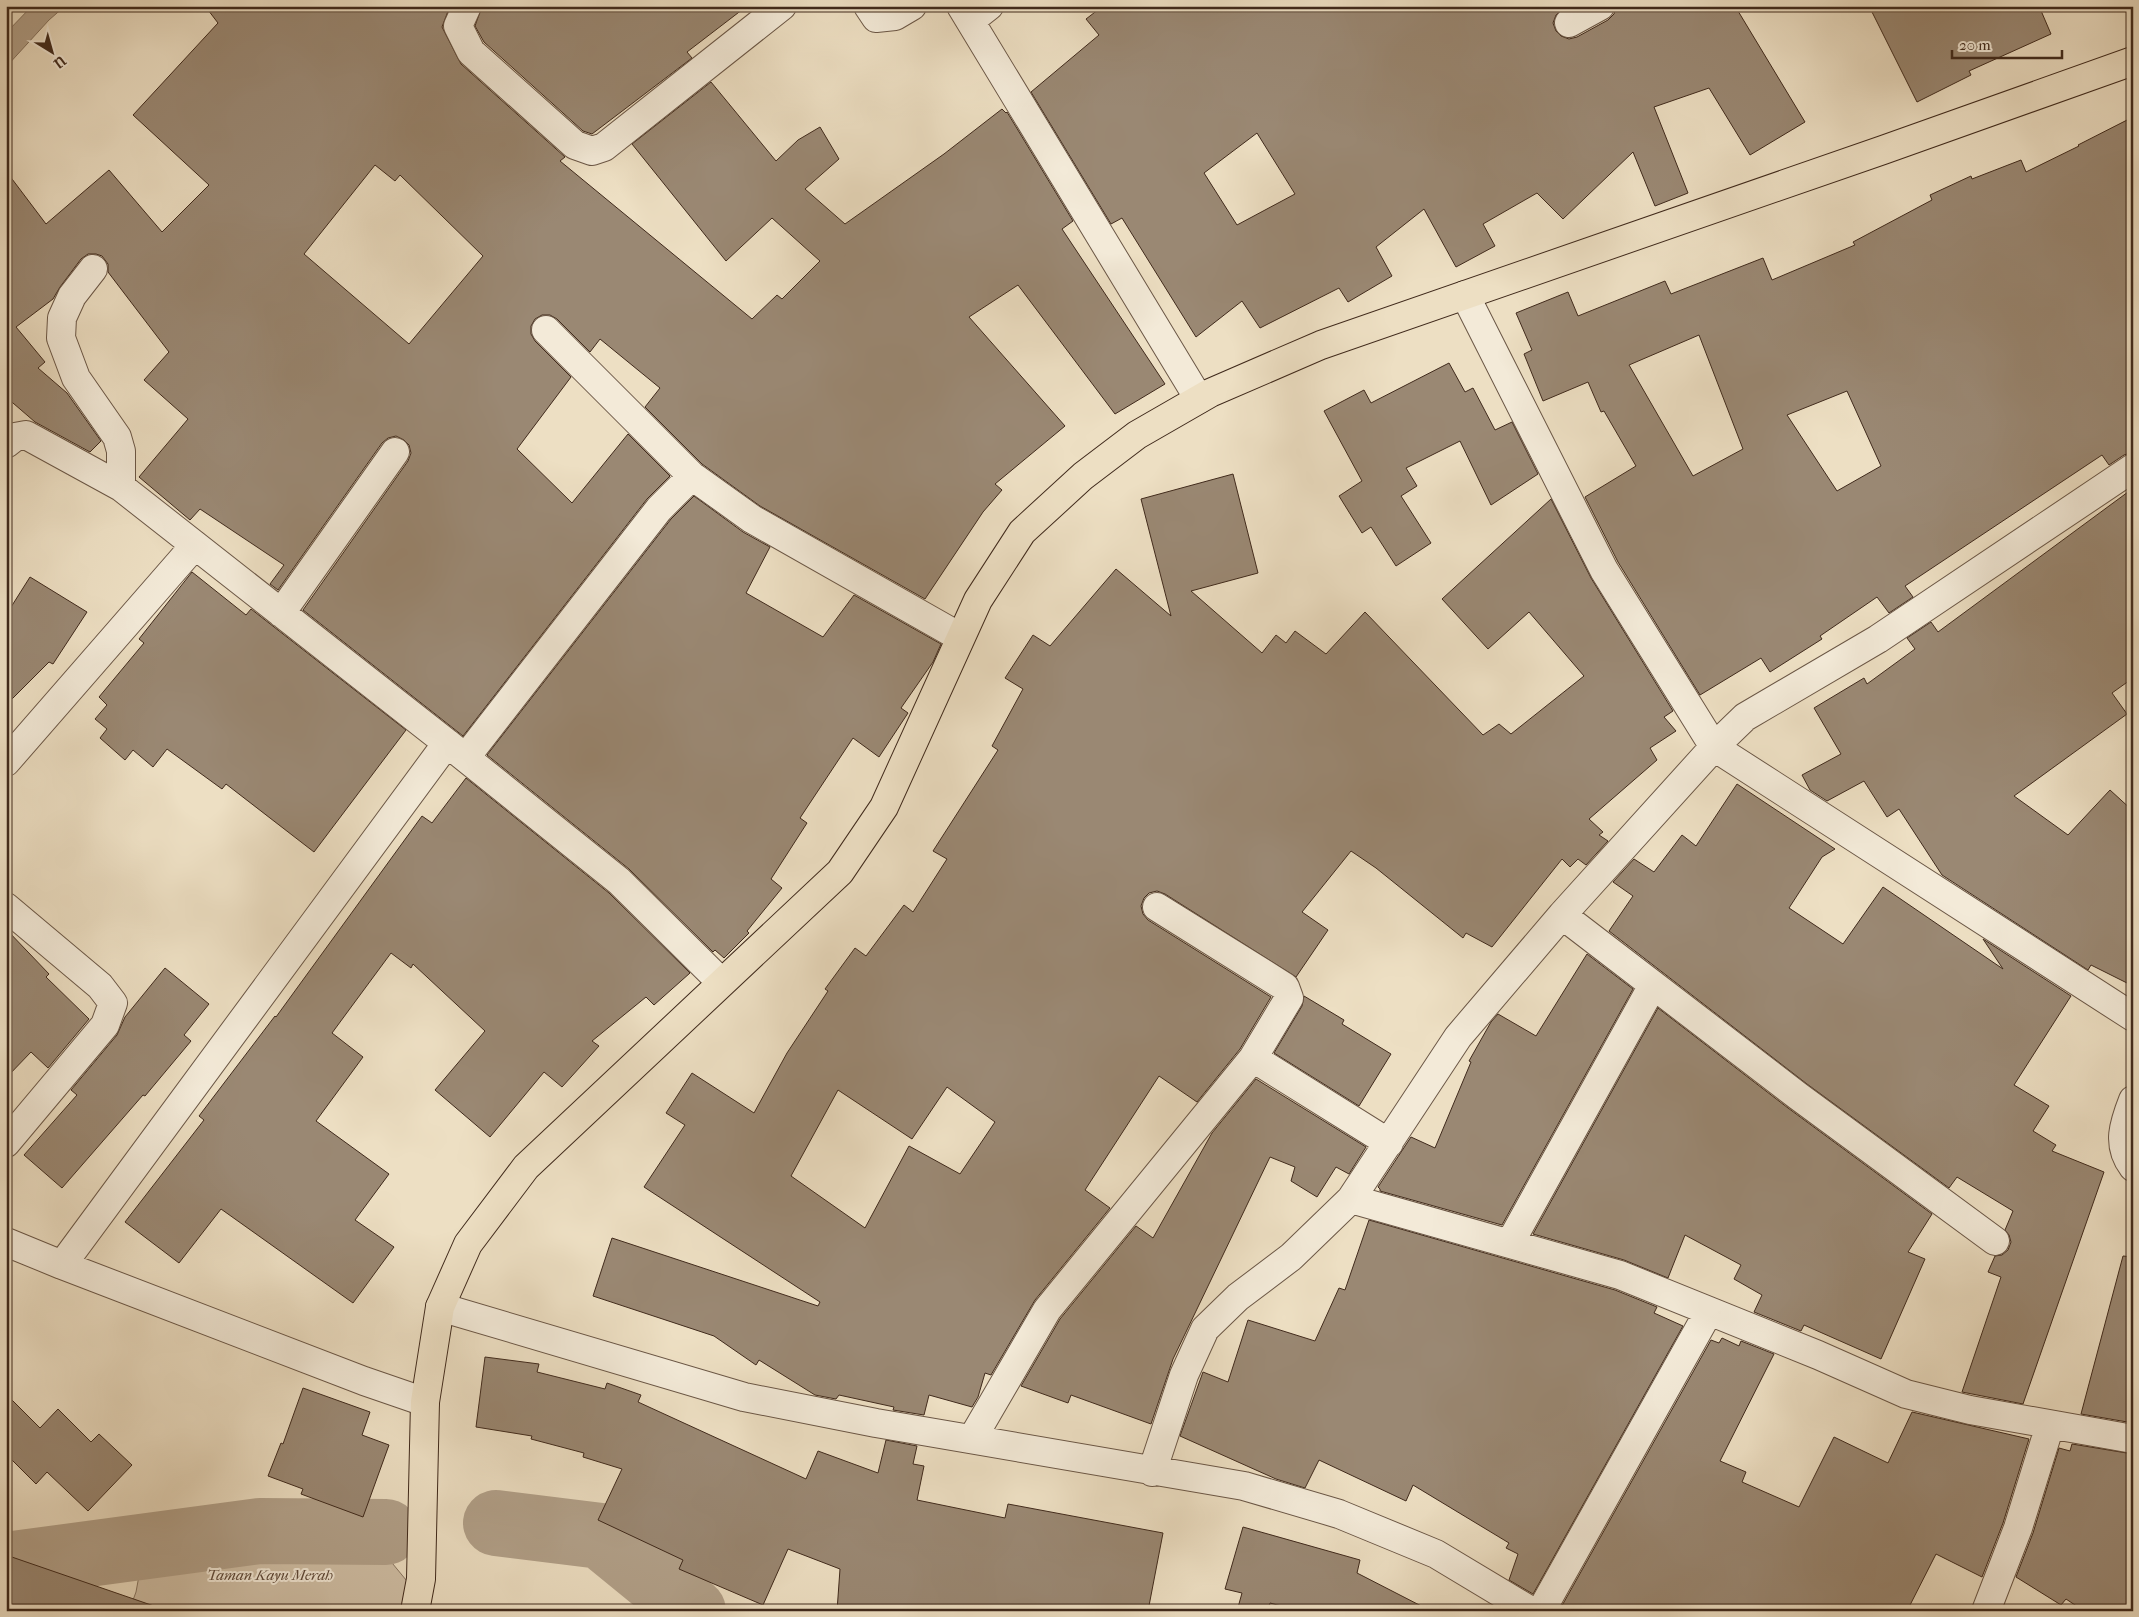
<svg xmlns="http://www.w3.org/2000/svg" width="2139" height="1617" viewBox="0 0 2139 1617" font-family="'IM FELL French Canon',serif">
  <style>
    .green { fill: #d0c0a7; stroke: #887562 }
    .water { fill: #b2a18a; stroke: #84715e }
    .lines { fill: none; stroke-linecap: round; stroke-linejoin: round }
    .river { stroke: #b2a18a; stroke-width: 66 }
    .building { fill: #9a8873; stroke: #402a1c; fill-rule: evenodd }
    .minor-casing { stroke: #6b5746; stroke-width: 30 }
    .highway-casing { stroke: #402a1c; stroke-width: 30 }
    .minor { stroke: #f3ead8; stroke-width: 28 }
    .highway { stroke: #eddfc3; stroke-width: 28 }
    .labels { text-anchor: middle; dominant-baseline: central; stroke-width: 4; stroke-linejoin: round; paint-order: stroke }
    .park-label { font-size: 15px; font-style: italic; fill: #5d4838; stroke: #f3ead8 }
  </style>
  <rect width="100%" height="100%" fill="#eddfc3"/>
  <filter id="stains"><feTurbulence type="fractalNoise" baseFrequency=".004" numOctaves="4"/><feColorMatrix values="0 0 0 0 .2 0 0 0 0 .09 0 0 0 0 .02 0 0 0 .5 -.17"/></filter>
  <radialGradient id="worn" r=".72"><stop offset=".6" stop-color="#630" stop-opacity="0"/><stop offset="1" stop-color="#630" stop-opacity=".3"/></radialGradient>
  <!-- green -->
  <path class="green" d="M267 1539 374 1541 411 1586 405 1611H129L136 1592 143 1554Z"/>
  <!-- water -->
  <path class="water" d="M32 6H65L49 20 6 67V33Z"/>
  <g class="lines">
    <!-- river -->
    <path class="river" d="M496 1523 601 1536 693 1611
      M6 1565 260 1531 386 1532"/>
  </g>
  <!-- building -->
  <path class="building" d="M205 6H450L442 27 461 64 565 157 560 161 752 319 777 295 782 299 820 261 772 218 726 261 632 144 711 82 776 161 798 140 820 127 839 159 805 189 845 224 944 154 1002 109 1006 113 1007 112 1073 221 1062 229 1165 384 1115 414 1018 285 969 317 1065 426 995 484 1002 490 983 512 925 599 760 506 702 464 645 407 660 388 600 339 590 352 557 319 550 315H542L535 319 531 326V334L535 341 571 377 517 449 572 503 628 434 670 476 647 499 463 736 303 610 408 461 411 453 409 445 404 440 396 436 388 438 382 443 278 590 270 584 284 565 200 509 190 520 139 477 188 419 144 380 169 352 108 272V264L102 256 96 254H88L81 259 60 287 53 299 16 327 45 362 38 368 67 393 101 441 90 452 35 422 6 397V171L46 224 109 170 162 232 209 185 133 115 218 23ZM375 165 395 181 400 175 483 256 409 344 304 254Z
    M482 6H747L687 52 692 58 592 134 583 131 484 42 475 26Z
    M1103 6H1567L1556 15 1553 23 1556 31 1561 36 1569 39 1577 37 1608 20 1614 14 1616 6H1735L1805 122 1750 155 1709 88 1654 107 1688 193 1655 206 1633 152 1563 219 1537 193 1483 224 1495 246 1456 267 1424 209 1376 247 1392 276 1348 302 1339 288 1260 328 1242 301 1196 337 1122 218 1111 224 1031 92 1099 35 1086 19ZM1257 133 1295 194 1237 225 1204 173Z
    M1869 6H2039L2051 34 1969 71 1971 75 1917 102Z
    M2133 117V452L2124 455 2109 465 2102 455 1905 586 1913 597 1889 613 1877 597 1820 636 1822 639 1770 672 1761 658 1700 695 1618 562 1585 497 1636 466 1604 411 1601 412 1588 382 1543 401 1524 354 1532 350 1516 313 1568 292 1578 316 1665 281 1671 294 1763 258 1772 280 1855 245 1853 242 1932 200 1930 195 1971 176 1972 179 2021 160 2026 172 2079 146 2078 145ZM1699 335 1743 449 1693 476 1629 365ZM1847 391 1881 466 1837 491 1787 415Z
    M1449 363 1465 392 1473 388 1495 430 1512 422 1538 474 1491 505 1460 441 1406 468 1417 486 1401 496 1431 543 1396 566 1371 527 1362 533 1339 496 1362 481 1324 411 1364 390 1371 403Z
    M1233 474 1258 573 1191 591 1262 653 1276 635 1286 643 1295 631 1326 654 1365 612 1483 735 1499 724 1511 734 1584 676 1529 612 1488 649 1442 599 1551 499 1591 578 1673 711 1664 717 1676 731 1650 748 1657 760 1589 819 1603 832 1599 835 1608 841 1586 865 1578 859 1570 867 1562 859 1492 947 1466 933 1463 938 1376 868 1351 851 1302 912 1328 930 1296 977 1165 894 1157 891 1149 893 1144 898 1141 906 1143 914 1148 920 1271 997 1240 1049 1197 1102 1159 1076 1085 1190 1110 1208 1035 1300 991 1375 985 1373 978 1397 972 1407 929 1395 924 1415 893 1410 894 1407 839 1395 836 1399 815 1395 759 1360 756 1365 714 1336 593 1296 612 1238 818 1306 820 1302 644 1187 685 1125 666 1113 692 1073 754 1113 787 1053 828 991 825 989 855 948 866 956 904 905 913 912 947 859 933 851 998 750 992 746 1023 689 1005 678 1033 635 1050 646 1116 569 1171 616 1141 499ZM947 1087 995 1122 960 1174 909 1146 865 1228 791 1176 838 1090 912 1139Z
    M2133 487V678L2112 693 2127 714 2014 796 2068 835 2110 790 2133 811V986L2091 965 2088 970 1942 875 1899 809 1887 817 1864 781 1827 801 1810 790 1802 775 1841 754 1814 708 1864 678 1867 684 1915 649 1907 638 1931 622 1938 632 2128 492 2127 491Z
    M694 496 743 532 770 547 746 593 823 637 854 595 941 644 933 662 901 708 908 713 879 757 853 738 800 818 807 823 771 879 782 888 747 931 749 933 724 958 715 950 713 952 629 869 487 755 671 519Z
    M192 572 246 615 251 609 406 730 314 852 226 784 222 789 167 749 153 767 133 750 125 760 100 738 107 729 95 719 107 705 99 697 144 643 139 639Z
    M30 577 87 612 53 664 49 662 6 705V615Z
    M466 778 609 893 690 973 654 1005 646 997 592 1041 599 1046 562 1087 544 1072 490 1137 435 1090 485 1031 413 964 411 968 391 953 332 1033 363 1057 316 1121 389 1174 355 1220 394 1247 353 1303 221 1209 179 1263 125 1222 204 1120 199 1116 275 1016 276 1017 422 816 432 823Z
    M1737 784 1835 849 1822 857 1789 908 1843 944 1883 887 2003 969 1983 939 2071 996 2014 1085 2049 1106 2033 1131 2056 1145 2052 1151 2104 1172 2023 1404 1962 1392 2001 1277 1988 1272 1995 1256 2002 1255 2008 1250 2011 1242 2009 1235 2005 1230 2013 1211 1957 1177 1949 1188 1807 1084 1609 931 1633 896 1613 882 1634 859 1654 872 1682 835 1696 846Z
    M6 929 49 974 46 977 89 1019 48 1068 31 1052 6 1078Z
    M1587 954 1633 989 1502 1225 1380 1191V1189L1378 1187 1411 1137 1435 1148 1471 1062 1469 1061 1491 1022 1498 1014 1536 1036Z
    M165 968 209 1004 184 1035 191 1041 145 1096 143 1095 62 1188 24 1155 77 1095 71 1090 117 1035 125 1017Z
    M1304 996 1344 1020 1342 1024 1391 1054 1359 1106 1274 1053 1302 1006Z
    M1658 1008 1788 1108 1932 1214 1908 1252 1925 1259 1881 1359 1804 1325 1801 1331 1754 1312 1762 1295 1734 1279 1741 1265 1685 1235 1668 1278 1624 1260 1533 1234Z
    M1256 1079 1366 1147 1349 1174 1336 1167 1317 1197 1291 1181 1295 1167 1270 1157 1173 1359 1151 1424 1071 1395 1068 1403 1021 1386 1060 1319 1136 1226 1153 1238 1212 1133Z
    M1369 1220 1615 1290 1657 1307 1654 1313 1683 1326 1533 1594 1509 1580 1518 1554 1506 1548 1509 1543 1413 1485 1406 1501 1319 1460 1305 1488 1276 1479 1180 1436 1203 1372 1228 1382 1248 1320 1315 1341 1339 1288 1345 1290Z
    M2123 1256 2133 1257V1423L2081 1414Z
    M1722 1338 1739 1346 1741 1341 1774 1354 1720 1461 1746 1472 1742 1482 1799 1507 1834 1437 1888 1463 1912 1412 2029 1439 2003 1523 1982 1577 1936 1554 1907 1611H1559L1711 1340 1719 1343Z
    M485 1357 539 1364 537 1372 605 1389 607 1383 641 1395 638 1402 806 1479 818 1451 878 1473 886 1440 917 1446 913 1464 924 1466 917 1500 1005 1518 1008 1504 1163 1533 1148 1611H837L840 1569 788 1549 763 1605 679 1569 683 1560 598 1520 622 1469 583 1457 584 1453 531 1439 532 1436 476 1427Z
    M303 1388 370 1412 362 1435 389 1445 363 1517 301 1494 303 1489 268 1476 281 1443 283 1444Z
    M6 1394 40 1428 58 1409 91 1442 99 1434 132 1465 88 1511 47 1472 36 1484 6 1454Z
    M2072 1444 2133 1454V1611H2084L2066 1599 2061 1605 2016 1577 2033 1533 2059 1448 2070 1451Z
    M1243 1527 1360 1560 1357 1573 1431 1611H1300L1270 1603 1268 1611H1237L1242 1593 1225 1589Z
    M6 1555 154 1606V1611H6Z"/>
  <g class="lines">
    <!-- minor casing -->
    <g class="minor-casing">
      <path id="minor" d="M467 6 458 26 471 52 575 145 592 151 604 147 782 6
        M868 6 876 18 895 16 912 6
        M961 6 1199 399
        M970 21 989 6
        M1569 23 1600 6
        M93 269 72 296 62 318 61 338 76 378 117 437 121 451V487L447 743
        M1465 295 1604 570 1714 747 2133 1017
        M546 330 692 476
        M6 444 15 437 26 435 121 487
        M281 613 395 452
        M466 757 659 509 692 476 752 519 960 637
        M6 762 195 545
        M6 907 100 986 113 1003 105 1025 6 1143
        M1562 915 1798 1096 1995 1241
        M1253 1058 1389 1143
        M2133 1100C2124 1123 2116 1145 2133 1167
        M1351 1199 1620 1275 1818 1355 1906 1394 1970 1410 2133 1439
        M6 1242 62 1265 364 1381 425 1402
        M1510 1243 1653 985
        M62 1265 447 743 619 881 721 982
        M440 1307 744 1397 876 1423 1244 1486 1339 1514 1436 1554 1531 1611
        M972 1439 1047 1310 1253 1058 1289 998 1285 987 1157 907
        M1152 1472 1184 1375 1205 1329 1238 1297 1291 1257 1351 1199 1458 1037 1562 915 1714 747 1745 717 1878 639 2133 468
        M1541 1611 1709 1311
        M1986 1611 2018 1528 2050 1425"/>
    </g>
    <!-- highway casing -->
    <g class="highway-casing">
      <path id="highway" d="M415 1611 421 1579 425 1402 440 1307 468 1244 526 1167 840 872 884 807 978 600 1022 532 1083 476 1137 435 1210 393 1321 345 1883 150 2133 61"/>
    </g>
    <!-- minor -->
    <use href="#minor" class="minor"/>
    <!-- highway -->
    <use href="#highway" class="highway"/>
  </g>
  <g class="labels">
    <!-- park labels -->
    <g class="park-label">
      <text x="270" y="1575">Taman Kayu Merah</text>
    </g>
  </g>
  <!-- margin -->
  <rect width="2139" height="1617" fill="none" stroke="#eddfc3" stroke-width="25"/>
  <rect x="8" y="8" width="2124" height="1602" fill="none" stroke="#402a1c" stroke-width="2.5"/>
  <rect x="12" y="12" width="2114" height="1592" fill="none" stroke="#402a1c"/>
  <!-- north arrow -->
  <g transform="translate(52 52) rotate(143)" stroke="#f3ead8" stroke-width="4" paint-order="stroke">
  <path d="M0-4L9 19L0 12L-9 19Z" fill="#402a1c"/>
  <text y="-8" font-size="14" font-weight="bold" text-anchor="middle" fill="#402a1c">U</text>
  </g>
  <!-- scale -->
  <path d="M1952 50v8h110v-8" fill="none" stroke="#402a1c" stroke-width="2.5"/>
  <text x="1959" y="50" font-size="15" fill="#402a1c" stroke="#f3ead8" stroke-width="4" paint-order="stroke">20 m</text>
  <rect width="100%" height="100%" filter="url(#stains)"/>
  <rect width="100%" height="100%" fill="url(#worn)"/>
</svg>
